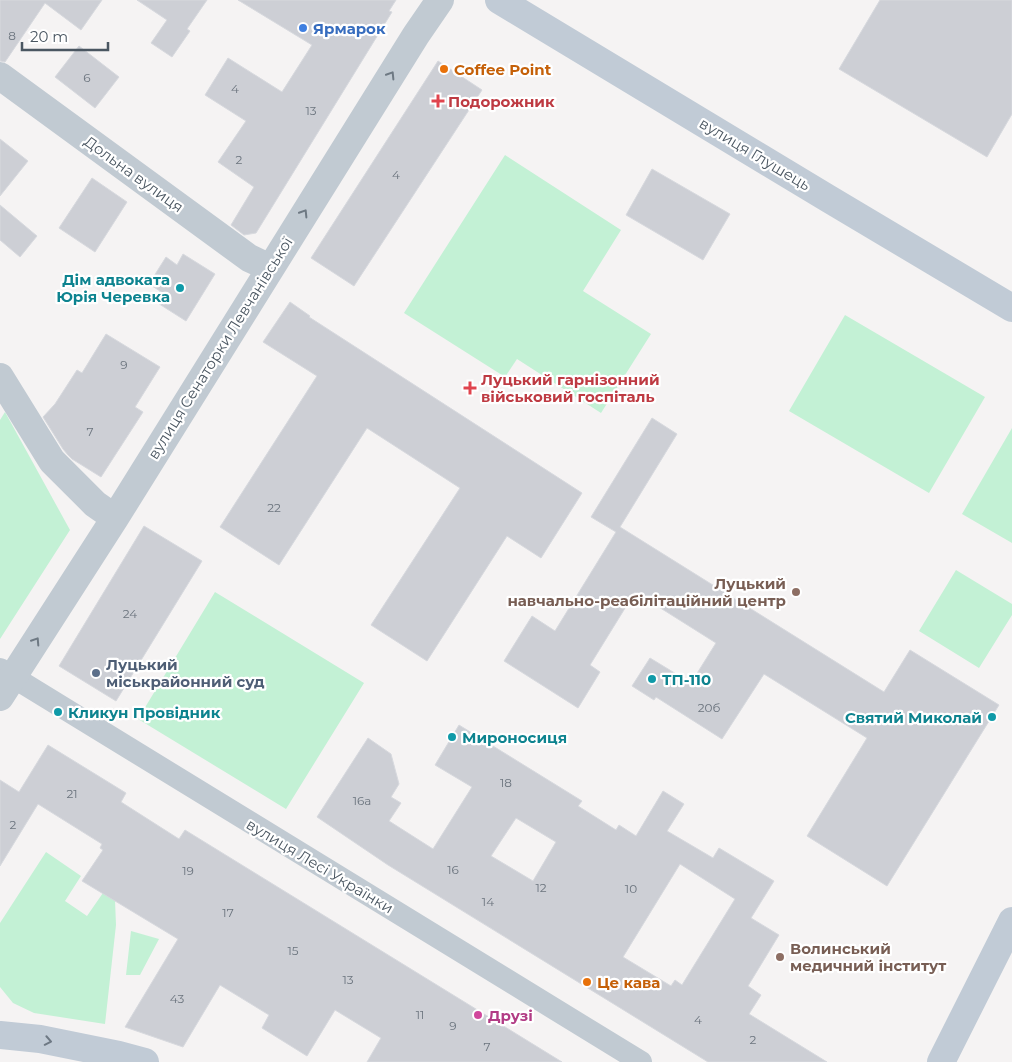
<svg xmlns="http://www.w3.org/2000/svg" width="1012" height="1062" viewBox="0 0 1012 1062" font-family="Montserrat,sans-serif">
  <style>
    .green { fill: #c3f1d5 }
    .building { fill: #cdcfd5; stroke: #d7d9de; fill-rule: evenodd }
    .lines { fill: none; stroke-linecap: round; stroke-linejoin: round }
    .pedestrian { stroke: #c1cad2; stroke-width: 22 }
    .minor { stroke: #c1cad2; stroke-width: 28 }
    .secondary { stroke: #c1cbd6; stroke-width: 28 }
    .oneway { stroke: #6e7983 }
    .oneway2 { stroke: #6e7984 }
    .shop-dot { fill: #3f7fe0; stroke: #fff; stroke-width: 2 }
    .food-dot { fill: #e8710a; stroke: #fff; stroke-width: 2 }
    .health-dot { fill: #e0444e; stroke: #fff; stroke-width: 2 }
    .culture-dot { fill: #0f9aa8; stroke: #fff; stroke-width: 2 }
    .education-dot { fill: #8d6e63; stroke: #fff; stroke-width: 2 }
    .service-dot { fill: #5c6f8a; stroke: #fff; stroke-width: 2 }
    .hotel-dot { fill: #d1479c; stroke: #fff; stroke-width: 2 }
    .labels { text-anchor: middle; dominant-baseline: central; stroke-width: 4.5; stroke-linejoin: round; paint-order: stroke }
    .number-label { font-size: 12px; fill: #6b747e }
    .shop-label { font-size: 15px; font-weight: bold; fill: #366cbe; stroke: #fff; text-anchor: start }
    .food-label { font-size: 15px; font-weight: bold; fill: #c56008; stroke: #fff; text-anchor: start }
    .health-label { font-size: 15px; font-weight: bold; fill: #be3a42; stroke: #fff; text-anchor: start }
    .street-label { font-size: 15px; fill: #4a5661; stroke: #fff }
    .culture-label { font-size: 15px; font-weight: bold; fill: #0d838f; stroke: #fff; text-anchor: start }
    .education-label { font-size: 15px; font-weight: bold; fill: #785e54; stroke: #fff; text-anchor: end }
    .service-label { font-size: 15px; font-weight: bold; fill: #4e5e75; stroke: #fff; text-anchor: start }
    .hotel-label { font-size: 15px; font-weight: bold; fill: #b23c85; stroke: #fff; text-anchor: start }
  </style>
  <rect width="100%" height="100%" fill="#f5f3f3"/>
  <!-- green -->
  <path class="green" d="M505 155 621 230 583 291 651 334 601 413 517 359 505 377 404 313Z
    M845 315 985 397 929 493 789 411Z
    M5 412 70 530 0 639V420Z
    M1012 428V543L962 514Z
    M956 570 1012 604V615L979 668 919 631Z
    M215 592 364 683 286 809 138 719Z
    M46 852 81 876 65 901 87 916 105 890 115 900 116 925 105 1024 34 1013 13 1003 0 987V923Z
    M131 931 159 939 140 975H126Z"/>
  <!-- building -->
  <path class="building" d="M0 0H102L81 30 45 3 5 62 0 61Z
    M137 0H207L187 29 190 31 172 57 151 43 167 20Z
    M238 0H396L389 11 392 12 256 233 244 235 231 225 254 187 218 162 246 121 205 95 228 58 282 92 312 45Z
    M880 0H1012V114L987 157 839 69Z
    M79 46 119 77 95 108 55 77Z
    M438 61 482 90 354 286 311 258Z
    M0 139 28 161 0 196Z
    M652 169 730 214 703 260 626 215Z
    M92 178 127 202 95 252 59 228Z
    M0 205 37 236 20 257 0 240Z
    M183 254 215 274 186 321 153 300 160 291 149 284 166 257 177 265Z
    M290 302 310 316 309 317 582 493 541 558 507 536 427 661 371 625 460 488 367 428 279 565 220 527 317 376 263 342Z
    M106 334 160 367 135 407 143 412 101 477 72 459 68 455 63 449 43 417 55 404 77 370 82 373Z
    M652 418 677 434 620 527 884 692 910 650 999 705 887 886 807 836 867 738 764 674 722 739 656 697 654 700 632 686 650 658 691 683 716 643 635 592 590 665 600 672 578 708 504 661 532 616 555 631 616 532 591 517Z
    M144 526 202 561 116 701 59 666Z
    M459 725 582 801 578 806 616 830 619 825 636 836 663 791 684 804 667 831 713 858 719 848 774 881 751 918 779 935 748 986 761 995 749 1014 827 1062H708L388 865 317 817 368 738 391 754 399 784 391 797 401 803 389 821 433 849 472 787 435 765ZM516 818 556 842 533 881 491 856ZM680 864 735 899 682 985 675 980 671 986 623 957Z
    M48 745 126 793 121 802 179 839 185 830 562 1062H367L381 1038 335 1010 307 1056 262 1028 269 1015 220 985 183 1047 125 1027 178 939 82 881 103 850 100 848 102 844 38 804 0 866V780L19 792Z"/>
  <g class="lines">
    <!-- pedestrian -->
    <path class="pedestrian" d="M0 669 641 1062"/>
    <!-- minor -->
    <path class="minor" d="M0 76 249 258 270 268
      M0 377 52 461 95 504 115 518
      M0 697 115 518 416 35 440 0"/>
    <!-- secondary -->
    <path class="secondary" d="M499 0 829 199 1012 308
      M0 1035 40 1039 119 1055 145 1062
      M941 1062 1012 921"/>
  </g>
  <!-- one-way arrows -->
  <defs><path id="oneway-chevron" d="M-2-3.5L2.5 0L-2 3.5" fill="none" stroke-width="1.6" stroke-linecap="round" stroke-linejoin="round" transform="scale(1.25)"/></defs>
  <g class="oneway">
    <use href="#oneway-chevron" transform="translate(391 75) rotate(-58)"/>
    <use href="#oneway-chevron" transform="translate(304 213) rotate(-58)"/>
    <use href="#oneway-chevron" transform="translate(36 641) rotate(-57)"/>
  </g>
  <use class="oneway2" href="#oneway-chevron" transform="translate(48 1041) rotate(11)"/>
  <!-- markers -->
  <circle class="shop-dot" cx="303" cy="28" r="5"/>
  <g class="food-dot">
    <circle cx="444" cy="69" r="5"/>
    <circle cx="587" cy="982" r="5"/>
  </g>
  <g class="health-dot">
    <path d="M435.5 93.5h5v5h5v5h-5v5h-5v-5h-5v-5h5z"/>
    <path d="M467.5 380.5h5v5h5v5h-5v5h-5v-5h-5v-5h5z"/>
  </g>
  <g class="culture-dot">
    <circle cx="180" cy="288" r="5"/>
    <circle cx="652" cy="679" r="5"/>
    <circle cx="58" cy="712" r="5"/>
    <circle cx="992" cy="717" r="5"/>
    <circle cx="452" cy="737" r="5"/>
  </g>
  <g class="education-dot">
    <circle cx="796" cy="592" r="5"/>
    <circle cx="780" cy="957" r="5"/>
  </g>
  <circle class="service-dot" cx="96" cy="673" r="5"/>
  <circle class="hotel-dot" cx="478" cy="1015" r="5"/>
  <g class="labels">
    <!-- number labels -->
    <g class="number-label">
      <text x="12" y="35">8</text>
      <text x="87" y="77">6</text>
      <text x="235" y="88">4</text>
      <text x="311" y="110">13</text>
      <text x="239" y="159">2</text>
      <text x="396" y="174">4</text>
      <text x="124" y="364">9</text>
      <text x="90" y="431">7</text>
      <text x="274" y="507">22</text>
      <text x="130" y="613">24</text>
      <text x="709" y="707">20б</text>
      <text x="506" y="782">18</text>
      <text x="72" y="793">21</text>
      <text x="362" y="800">16а</text>
      <text x="13" y="824">2</text>
      <text x="453" y="869">16</text>
      <text x="188" y="870">19</text>
      <text x="541" y="887">12</text>
      <text x="631" y="888">10</text>
      <text x="488" y="901">14</text>
      <text x="228" y="912">17</text>
      <text x="293" y="950">15</text>
      <text x="348" y="979">13</text>
      <text x="177" y="998">43</text>
      <text x="420" y="1014">11</text>
      <text x="698" y="1019">4</text>
      <text x="453" y="1025">9</text>
      <text x="753" y="1039">2</text>
      <text x="487" y="1046">7</text>
    </g>
    <!-- shop labels -->
    <g class="shop-label">
      <text x="313" y="28">Ярмарок</text>
    </g>
    <!-- food labels -->
    <g class="food-label">
      <text x="454" y="69">Coffee Point</text>
      <text x="597" y="982">Це кава</text>
    </g>
    <!-- health labels -->
    <g class="health-label">
      <text x="448" y="101">Подорожник</text>
      <text x="481" y="379">Луцький гарнізонний<tspan x="481" dy="17">військовий госпіталь</tspan></text>
    </g>
    <!-- street labels -->
    <g class="street-label">
      <text transform="translate(755 154) rotate(31)">вулиця Глушець</text>
      <text transform="translate(134 174) rotate(36)">Дольна вулиця</text>
      <text transform="translate(220 348) rotate(-58)">вулиця Сенаторки Левчанівської</text>
      <text transform="translate(320 866) rotate(31)">вулиця Лесі Українки</text>
    </g>
    <!-- culture labels -->
    <g class="culture-label">
      <text x="170" y="279" text-anchor="end">Дім адвоката<tspan x="170" dy="17">Юрія Черевка</tspan></text>
      <text x="662" y="679">ТП-110</text>
      <text x="68" y="712">Кликун Провідник</text>
      <text x="982" y="717" text-anchor="end">Святий Миколай</text>
      <text x="462" y="737">Мироносиця</text>
    </g>
    <!-- education labels -->
    <g class="education-label">
      <text x="786" y="583">Луцький<tspan x="786" dy="17">навчально-реабілітаційний центр</tspan></text>
      <text x="790" y="948" text-anchor="start">Волинський<tspan x="790" dy="17">медичний інститут</tspan></text>
    </g>
    <!-- service labels -->
    <g class="service-label">
      <text x="106" y="664">Луцький<tspan x="106" dy="17">міськрайонний суд</tspan></text>
    </g>
    <!-- hotel labels -->
    <g class="hotel-label">
      <text x="488" y="1015">Друзі</text>
    </g>
  </g>
  <!-- scale -->
  <path d="M22 42v8h86v-8" fill="none" stroke="#4a5661" stroke-width="2.5"/>
  <text x="30" y="42" font-size="15" fill="#4a5661" stroke="#ffffff" stroke-width="4" paint-order="stroke">20 m</text>
</svg>
